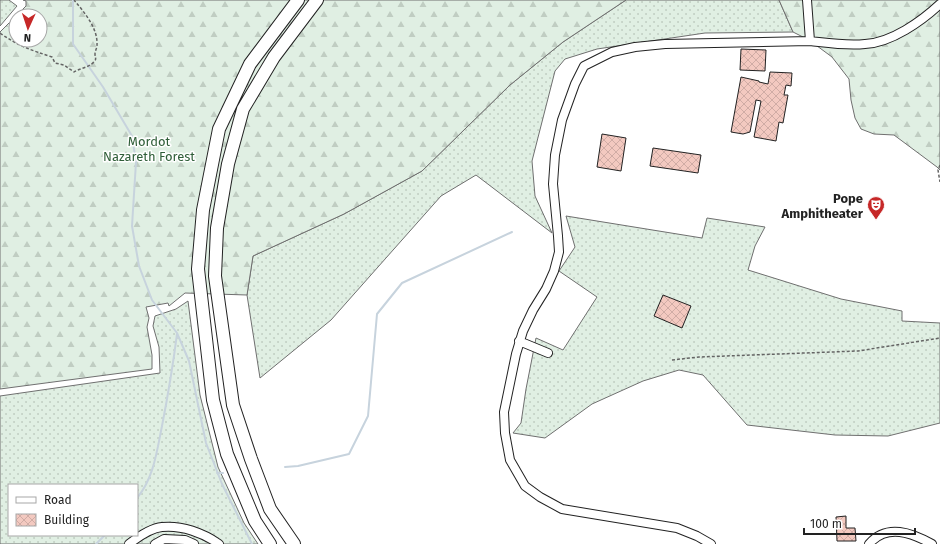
<svg xmlns="http://www.w3.org/2000/svg" width="940" height="544" viewBox="0 0 940 544" font-family="'Fira Sans',sans-serif">
  <style>
    .grass { fill: url(#grass-dots); stroke: #6f6f6f; fill-rule: evenodd }
    .forest { fill: url(#forest-firs); stroke: #6f6f6f; fill-rule: evenodd }
    .lines { fill: none; stroke-linecap: round; stroke-linejoin: round }
    .stream { stroke: #c7d3dd; stroke-width: 2 }
    .building { fill: url(#building-cross-hatch); stroke: #222 }
    .minor-casing { stroke: #222; stroke-width: 10 }
    .highway-casing { stroke: #222; stroke-width: 14 }
    .path { stroke: #646464; stroke-width: 1.5; stroke-dasharray: 3 2; stroke-linecap: butt }
    .minor { stroke: #fff; stroke-width: 8 }
    .highway { stroke: #fff; stroke-width: 12 }
    .labels { text-anchor: middle; dominant-baseline: central; stroke-width: 3; stroke-linejoin: round; paint-order: stroke }
    .park-label { font-size: 13px; fill: #2f5e38; stroke: #fff }
    .poi-label { font-size: 13px; font-weight: bold; fill: #222; stroke: #fff; text-anchor: end }
  </style>
  <defs>
    <pattern id="grass-dots" width="8" height="8" patternUnits="userSpaceOnUse"><rect width="8" height="8" fill="#e0efe3"/><path d="M2 2h.1M6 6h.1" fill="none" stroke="#c0cdc2" stroke-width="1.8" stroke-linecap="round"/></pattern>
    <pattern id="forest-firs" width="22" height="20" patternUnits="userSpaceOnUse"><rect width="22" height="20" fill="#e0efe3"/><path d="M5 1l3.5 6h-7zM16 11l3.5 6h-7z" fill="#c0cdc2"/></pattern>
    <pattern id="building-cross-hatch" width="8" height="8" patternUnits="userSpaceOnUse"><rect width="8" height="8" fill="#f3c9c0"/><path d="M0 0l8 8M0 8l8-8" fill="none" stroke="#d0aca5"/></pattern>
  </defs>
  <rect width="100%" height="100%" fill="#fff"/>
  <!-- grass -->
  <path class="grass" d="M0 0H9L17 6 0 26Z
    M626 0H779L793 32 705 33 597 49 565 59 555 71 532 161 535 196 552 233 476 175 441 196 331 320 260 378 247 295 253 256 344 214 422 171 510 85 563 42Z
    M566 216 702 238 707 218 765 227 755 246 748 270 841 299 902 311V321L940 323V423L888 436 835 435 747 425 703 375 679 370 643 381 592 404 545 438 513 433 521 423 526 389 536 338 563 350 597 297 559 271 575 247Z
    M188 301 200 395 218 467 244 523 258 544H0V396L160 373 159 347 153 326 155 316 176 309ZM9 485H137V535H9Z"/>
  <!-- forest -->
  <path class="forest" d="M23 0H626L563 42 510 85 422 171 344 214 253 256 247 295 185 293 169 306 168 303 146 307 149 318 147 327 152 355V369L0 389V32L26 6V1ZM16 16H40V40H16Z
    M779 0H940V170L937 167 894 135 874 134 861 129 855 118 851 100 849 79 832 57 809 40 793 32Z"/>
  <g class="lines">
    <!-- stream -->
    <path class="stream" d="M73 0V44L103 87 132 136 136 162 132 226 139 266 152 300 177 333 189 361 206 443 222 484 252 544
      M285 467 298 466 349 454 368 416 377 314 402 283 512 232
      M217 473H223
      M137 498C154 478 157 450 162 426 168 395 173 365 177 334
      M96 544 105 535"/>
  </g>
  <!-- building -->
  <path class="building" d="M741 49 766 50 765 71 740 70Z
    M770 72 792 73 791 86 786 85 784 95H788L783 123 779 122 776 141 754 137 761 101 756 100 750 132 743 134 731 132 741 77 759 81V82L768 84Z
    M602 134 626 138 621 171 597 167Z
    M653 148 701 155 698 173 650 166Z
    M663 295 691 306 682 328 654 316Z
    M846 516V528H855L856 541H837L836 517Z"/>
  <g class="lines">
    <!-- minor casing -->
    <g class="minor-casing">
      <path id="minor" d="M810 41C828 43 846 46 865 44 891 43 922 21 940 4
        M519 341 548 353
        M129 544C138 537 151 528 162 527 182 525 203 533 219 544
        M155 544 164 539 185 540 194 544
        M711 544 697 536 677 528 562 509 540 497 525 486 510 460 505 433 504 412 516 354 523 331 533 310 546 289 554 271 559 252 558 236 553 184 555 155 562 120 575 84 584 66 612 52 635 47 665 44 810 41 807 0
        M869 544C887 523 912 533 932 544"/>
    </g>
    <!-- highway casing -->
    <g class="highway-casing">
      <path id="highway" d="M270 544 255 521 227 454 213 400 198 269 203 210 219 129 250 64 298 0
        M294 544 270 509 251 459 233 405 215 276 217 228 228 164 243 109 274 57 317 0"/>
    </g>
    <!-- path -->
    <path class="path" d="M0 33C18 46 31 50 52 57L55 63 64 65 74 72C80 68 88 68 94 62 97 59 95 58 95 54 95 51 97 48 97 45 98 28 84 12 74 0
      M940 165 938 170 940 182
      M672 360 699 357 858 351 940 338"/>
    <!-- minor -->
    <use href="#minor" class="minor"/>
    <!-- highway -->
    <use href="#highway" class="highway"/>
  </g>
  <!-- icons -->
  <defs>
    <g id="theatre-pin" transform="scale(0.9)"><path d="M0 17L-7.5 6A9.5 9.5 0 1 1 7.5 6Z" fill="#c62828" stroke="#fff"/><path d="M-5-5.5Q0-4 5-5.5V0Q5 5 0 6Q-5 5-5 0ZM-3.3-2.5H-1v1.5H-3.3ZM1-2.5H3.3v1.5H1ZM-2.8 1Q0 5.5 2.8 1Z" fill="#fff"/></g>
  </defs>
  <g fill-rule="evenodd">
    <use href="#theatre-pin" x="876" y="205"/>
  </g>
  <g class="labels">
    <!-- park labels -->
    <g class="park-label">
      <text x="149" y="141">Mordot<tspan x="149" dy="15">Nazareth Forest</tspan></text>
    </g>
    <!-- poi labels -->
    <g class="poi-label">
      <text x="863" y="198">Pope<tspan x="863" dy="15">Amphitheater</tspan></text>
    </g>
  </g>
  <!-- legend -->
  <rect x="8" y="484" width="130" height="52" fill="#ffffff" stroke="#a7a7a7"/>
  <rect x="16" y="497" width="20" height="6" fill="#ffffff" stroke="#a7a7a7"/>
  <text x="44" y="504" font-size="12" fill="#222222">Road</text>
  <rect x="16" y="514" width="20" height="12" fill="url(#building-cross-hatch)" stroke="#a7a7a7"/>
  <text x="44" y="524" font-size="12" fill="#222222">Building</text>
  <!-- north arrow -->
  <g transform="translate(28 28) rotate(183)"><circle r="19" fill="#ffffff" stroke="#a7a7a7"/>
  <path d="M0-3L7 15L0 10L-7 15Z" fill="#c62828"/>
  <text y="-6" font-size="11" font-weight="bold" text-anchor="middle" fill="#222222">N</text>
  </g>
  <!-- scale -->
  <path d="M804 528v6h111v-6" fill="none" stroke="#222222" stroke-width="2"/>
  <text x="810" y="528" font-size="12" fill="#222222" stroke="#ffffff" stroke-width="3" paint-order="stroke">100 m</text>
</svg>
